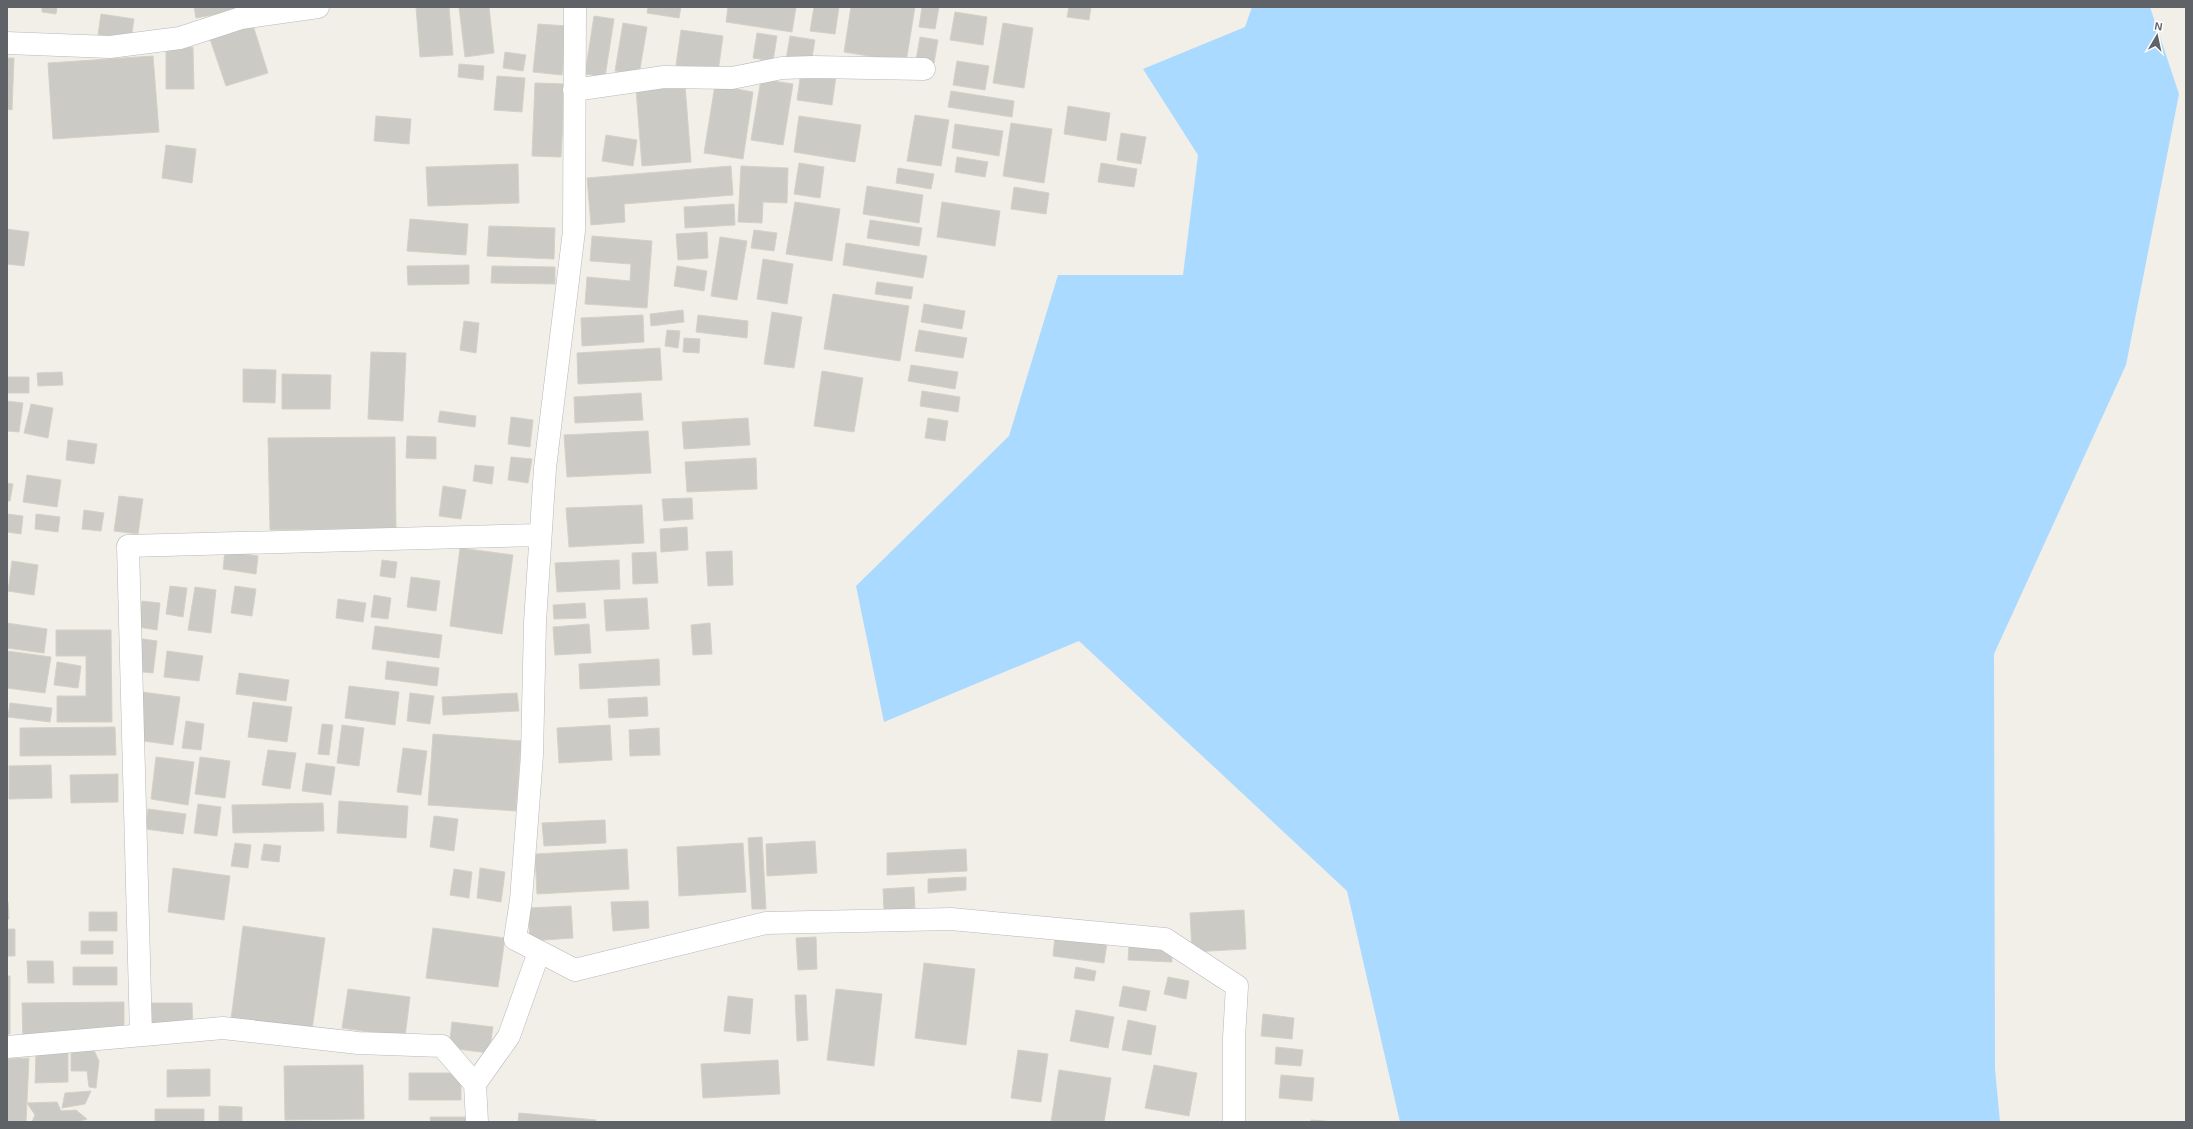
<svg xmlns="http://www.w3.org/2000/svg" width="2193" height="1129" viewBox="0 0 2193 1129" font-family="Arial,sans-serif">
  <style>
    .water { fill: #aadaff }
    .building { fill: #cccac5; stroke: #d6d1c6 }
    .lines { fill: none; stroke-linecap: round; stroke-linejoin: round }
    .minor-casing { stroke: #b5b8bc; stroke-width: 23 }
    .minor { stroke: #fff; stroke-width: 22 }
  </style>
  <rect width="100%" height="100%" fill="#f1efe8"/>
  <!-- water -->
  <path class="water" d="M1252 7H2150L2179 94 2126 365 1994 654 1995 1069 2000 1122H1400L1347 891 1079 641 884 722 856 586 1009 436 1058 275H1183L1198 155 1143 69 1245 27Z"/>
  <!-- building -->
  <path class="building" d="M42 7H57L56 14 42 12Z
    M194 7H255L196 18Z
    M416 7H449L453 55 420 57Z
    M459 7H489L494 53 465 57Z
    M648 7H681L679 18 647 13Z
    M728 7H796L792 32 726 22Z
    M814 7H839L835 34 810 31Z
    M851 7H915L906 62 844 52Z
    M922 7H939L935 29 919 27Z
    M1069 7H1091L1089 20 1067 17Z
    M955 12 987 17 983 45 950 40Z
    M101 14 134 19 131 39 98 35Z
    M594 16 614 19 605 77 585 74Z
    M252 22 268 73 226 86 209 36Z
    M623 23 647 27 639 75 615 71Z
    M1003 23 1033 28 1024 88 993 83Z
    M538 24 567 26 562 75 533 72Z
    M681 30 723 36 718 72 676 65Z
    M757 33 777 36 773 61 753 58Z
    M790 36 815 40 811 63 786 60Z
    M920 37 938 40 934 63 916 60Z
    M166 47H193L194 89H166Z
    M505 52 526 55 523 71 503 68Z
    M153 56 159 132 53 139 48 63Z
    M7 58H14L12 110 7 109Z
    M957 61 989 66 985 90 953 85Z
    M459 64 484 66 483 80 458 77Z
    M801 71 836 76 832 105 797 100Z
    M497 76 525 78 522 112 494 110Z
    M761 79 793 84 783 145 751 140Z
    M535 83 565 84 561 157 532 156Z
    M685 85 691 162 642 166 636 89Z
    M715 85 753 92 743 159 704 153Z
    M951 91 1014 101 1012 117 948 107Z
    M1068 106 1110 113 1106 141 1064 134Z
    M915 115 949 120 941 166 907 161Z
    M376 116 411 119 409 144 374 141Z
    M799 116 861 125 855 162 794 152Z
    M1011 123 1052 129 1044 183 1003 176Z
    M955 124 1003 131 999 156 952 148Z
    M1121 133 1146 137 1141 164 1117 160Z
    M606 135 637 140 633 166 602 161Z
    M166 145 196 149 192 183 162 178Z
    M957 157 988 162 985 177 955 172Z
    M799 163 824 167 820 198 794 194Z
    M1101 163 1137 169 1134 187 1098 182Z
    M518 164 519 203 428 206 426 167Z
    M731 166 733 195 624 204 625 222 591 225 587 178Z
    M741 166 788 168 787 203 763 202 762 223 738 222Z
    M898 168 934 174 931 189 896 183Z
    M867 186 923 195 919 223 863 214Z
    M1014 187 1049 193 1046 214 1011 209Z
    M795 202 840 209 832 261 786 254Z
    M942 202 1000 211 995 246 937 237Z
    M734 204 735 225 685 228 684 207Z
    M410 219 468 224 466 255 407 251Z
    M870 220 922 228 919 246 867 238Z
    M489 226 555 228 554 259 487 256Z
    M7 229 29 232 24 266 7 264Z
    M754 230 777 233 774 251 751 248Z
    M707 232 708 258 678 260 676 234Z
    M592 236 652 241 647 308 585 304 587 277 630 281 631 264 590 261Z
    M720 237 747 241 737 300 711 296Z
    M846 243 927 256 923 278 843 265Z
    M763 259 793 264 787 304 757 299Z
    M469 265V284L408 285 407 266Z
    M492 266 555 267V284L491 283Z
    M677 266 707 271 704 291 674 286Z
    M877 282 913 287 911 299 875 294Z
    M833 294 909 306 900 361 824 349Z
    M924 304 965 311 962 329 921 322Z
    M683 310 684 322 651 326 650 314Z
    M772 312 802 317 794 368 764 364Z
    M643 315 644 342 582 346 581 318Z
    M698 315 748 321 747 338 696 332Z
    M464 321 479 323 476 353 460 350Z
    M667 330 680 331 678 348 665 346Z
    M919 330 967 338 963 358 915 351Z
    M684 338 700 339 699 353 683 352Z
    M660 348 662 380 578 384 577 353Z
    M371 352 406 353 403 421 368 419Z
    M911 365 958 372 955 389 908 381Z
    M243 369 276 370 275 403 243 402Z
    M822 371 863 378 854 432 814 426Z
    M62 372 63 385 38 386 37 373Z
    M282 374 331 375 330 409H282Z
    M7 377H29V393H7Z
    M922 391 960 397 958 412 920 406Z
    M641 393 643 420 575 423 574 397Z
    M7 401 23 403 19 432 7 431Z
    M31 404 53 408 48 438 24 433Z
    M440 411 476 416 475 427 438 422Z
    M511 417 533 420 530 447 508 444Z
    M748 418 750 445 684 449 682 422Z
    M928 418 948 421 945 441 925 438Z
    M648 431 651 473 567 477 564 435Z
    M407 436 436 437V459L406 458Z
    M395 437 396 528 270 530 268 438Z
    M68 440 97 444 94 464 66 460Z
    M511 457 532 459 528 483 508 480Z
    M756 458 757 489 687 492 685 462Z
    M475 465 494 467 492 484 473 481Z
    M27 475 61 480 57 507 23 502Z
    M7 483 13 484 10 501H7Z
    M443 486 466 490 461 519 439 516Z
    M119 496 143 499 138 534 114 531Z
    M692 498 693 519 664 521 662 499Z
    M642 505 644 543 569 547 566 508Z
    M84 510 104 513 101 531 82 529Z
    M7 514 23 516 21 534 7 532Z
    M36 514 60 517 58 532 35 529Z
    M687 527 688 550 661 552 660 529Z
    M460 548 513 555 502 634 450 626Z
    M225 551 258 556 256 574 223 569Z
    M732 551 733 585 708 586 706 552Z
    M656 552 658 583 633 584 632 553Z
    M382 560 397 562 395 578 380 576Z
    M619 560 620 589 557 592 555 563Z
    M12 561 38 565 34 595 8 591Z
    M411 577 440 581 436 611 407 607Z
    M170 586 187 588 183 617 166 614Z
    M235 586 256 589 252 616 231 613Z
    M195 587 216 590 211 633 188 630Z
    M374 595 391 598 388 619 371 617Z
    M647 598 649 629 606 631 604 600Z
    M338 599 366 603 363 622 336 618Z
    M142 601 160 603 157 630 138 627Z
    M585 603 586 618 554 619 553 605Z
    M7 623 47 629 44 653 7 648Z
    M710 623 712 654 693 655 691 625Z
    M589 624 591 653 555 655 553 627Z
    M375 626 442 635 439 658 372 649Z
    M56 630H111L112 722H57V696H86V656H56Z
    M137 638 157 641 153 673 133 671Z
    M7 651 51 657 45 693 7 688Z
    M167 651 203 656 199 681 164 677Z
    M659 659 660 685 580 689 579 664Z
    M387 661 439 668 437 686 385 679Z
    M57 662 81 666 78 688 54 685Z
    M239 673 289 680 286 701 236 694Z
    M349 686 399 692 395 725 345 718Z
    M142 692 180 697 173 745 136 740Z
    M410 693 434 696 430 724 407 721Z
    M517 693 519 711 443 715 442 697Z
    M647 697 648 716 609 718 608 699Z
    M253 702 292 707 287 742 248 737Z
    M10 703 52 708 50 722 8 717Z
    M186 721 204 724 201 750 182 748Z
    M322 724 333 725 329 755 318 754Z
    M342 725 364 728 359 766 337 763Z
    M610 725 612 760 559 763 557 728Z
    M115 727 116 755 20 756V728Z
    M659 728 660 755 630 756 629 730Z
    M433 734 521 741 516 811 428 805Z
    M403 748 427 751 421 795 397 792Z
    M268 750 296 753 290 789 262 785Z
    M156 757 194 762 188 805 151 799Z
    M200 757 230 761 225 798 195 794Z
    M306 763 335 767 331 795 302 791Z
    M51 765 52 798 9 799V766Z
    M118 774V802L71 803 70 775Z
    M339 801 408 806 406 838 337 833Z
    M323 803 324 831 233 833 232 805Z
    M198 804 221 807 217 836 194 833Z
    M148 809 186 814 183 834 145 829Z
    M434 816 458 819 454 851 430 847Z
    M605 820 606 843 544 846 542 823Z
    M762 837 766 909H752L748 838Z
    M815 841 817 873 767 876 766 844Z
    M235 843 251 845 248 868 231 866Z
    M743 843 746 892 679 896 677 847Z
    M264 844 281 846 279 862 261 860Z
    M627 849 629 889 537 894 535 854Z
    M966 849 967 871 887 875V853Z
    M173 868 230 876 224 920 168 912Z
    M480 868 505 872 501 902 477 898Z
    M454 869 472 872 469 898 450 895Z
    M966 877V890L928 893V879Z
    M914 887 915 910 884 911 883 889Z
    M648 901 649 928 613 931 611 902Z
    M7 902H8L9 919H7Z
    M571 906 573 938 530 941 528 908Z
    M1244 910 1246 949 1192 952 1190 913Z
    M89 912H117V931H89Z
    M243 926 325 938 312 1030 231 1019Z
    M433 928 505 938 498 987 426 978Z
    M7 929H15V956H7Z
    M1055 936 1107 943 1104 963 1053 956Z
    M816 937 817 969 798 970 796 938Z
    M81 941H113V954H81Z
    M1129 945 1172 947V962L1128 960Z
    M27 961H53L54 983H28Z
    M924 963 975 969 966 1045 915 1038Z
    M73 967H117V985H73Z
    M1076 967 1096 971 1094 981 1074 978Z
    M7 976H10V1034H7Z
    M1168 977 1189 981 1186 999 1164 994Z
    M1123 986 1150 991 1146 1011 1119 1006Z
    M348 989 410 997 405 1037 342 1028Z
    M836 989 882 994 874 1066 827 1060Z
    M795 995H806L808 1040 797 1041Z
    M728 996 753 999 750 1034 724 1031Z
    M124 1002V1043L23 1044 22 1003Z
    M150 1003H192L193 1030 150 1031Z
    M1076 1010 1114 1017 1108 1048 1070 1041Z
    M1263 1014 1294 1018 1292 1039 1261 1036Z
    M1128 1020 1156 1026 1151 1055 1122 1050Z
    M452 1022 493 1027 489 1053 449 1048Z
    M1276 1047 1303 1050 1301 1066 1275 1064Z
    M93 1048 99 1061 96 1088 89 1087 87 1071H71V1051Z
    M68 1050V1082L35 1083 36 1052Z
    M1018 1050 1048 1054 1041 1102 1011 1098Z
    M29 1058 26 1122H7V1059Z
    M778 1060 780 1094 703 1098 701 1064Z
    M363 1065 364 1119 285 1120 284 1066Z
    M1154 1065 1197 1073 1189 1116 1145 1108Z
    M210 1069V1096L167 1097V1070Z
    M1059 1070 1111 1078 1104 1122H1051Z
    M409 1073H461V1100H409Z
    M1281 1075 1314 1078 1312 1101 1279 1098Z
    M91 1091 85 1104 62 1108 65 1093Z
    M57 1102 61 1111 76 1110 87 1119 76 1122H32L35 1115 27 1103Z
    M219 1106 242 1107V1122H219Z
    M155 1109H204V1122H155Z
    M519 1113 596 1120V1122H518Z
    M430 1117H476V1122H431Z
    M1311 1120 1335 1122H1311Z"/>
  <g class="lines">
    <!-- minor casing -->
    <g class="minor-casing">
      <path id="minor" d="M575 7 574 231 545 468 535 622 532 755 521 900 515 939 575 970 766 923 951 919 1165 939 1237 986 1234 1038V1122
        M7 43 110 47 180 38 241 18 318 7
        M574 90 664 77 732 78 782 68 813 67 924 69
        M141 1035 128 546 540 535
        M7 1047 223 1028 358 1043 442 1046 475 1084 477 1122
        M475 1084 509 1036 539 952"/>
    </g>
    <!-- minor -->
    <use href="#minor" class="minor"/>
  </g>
  <!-- border -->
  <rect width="2193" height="1129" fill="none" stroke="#5f6368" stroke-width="16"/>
  <!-- north arrow -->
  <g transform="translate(2157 36) rotate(9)" stroke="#ffffff" stroke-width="3" paint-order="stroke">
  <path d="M0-3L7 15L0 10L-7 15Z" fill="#5f6368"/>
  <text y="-6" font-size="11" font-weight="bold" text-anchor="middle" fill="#5f6368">N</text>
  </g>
</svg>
